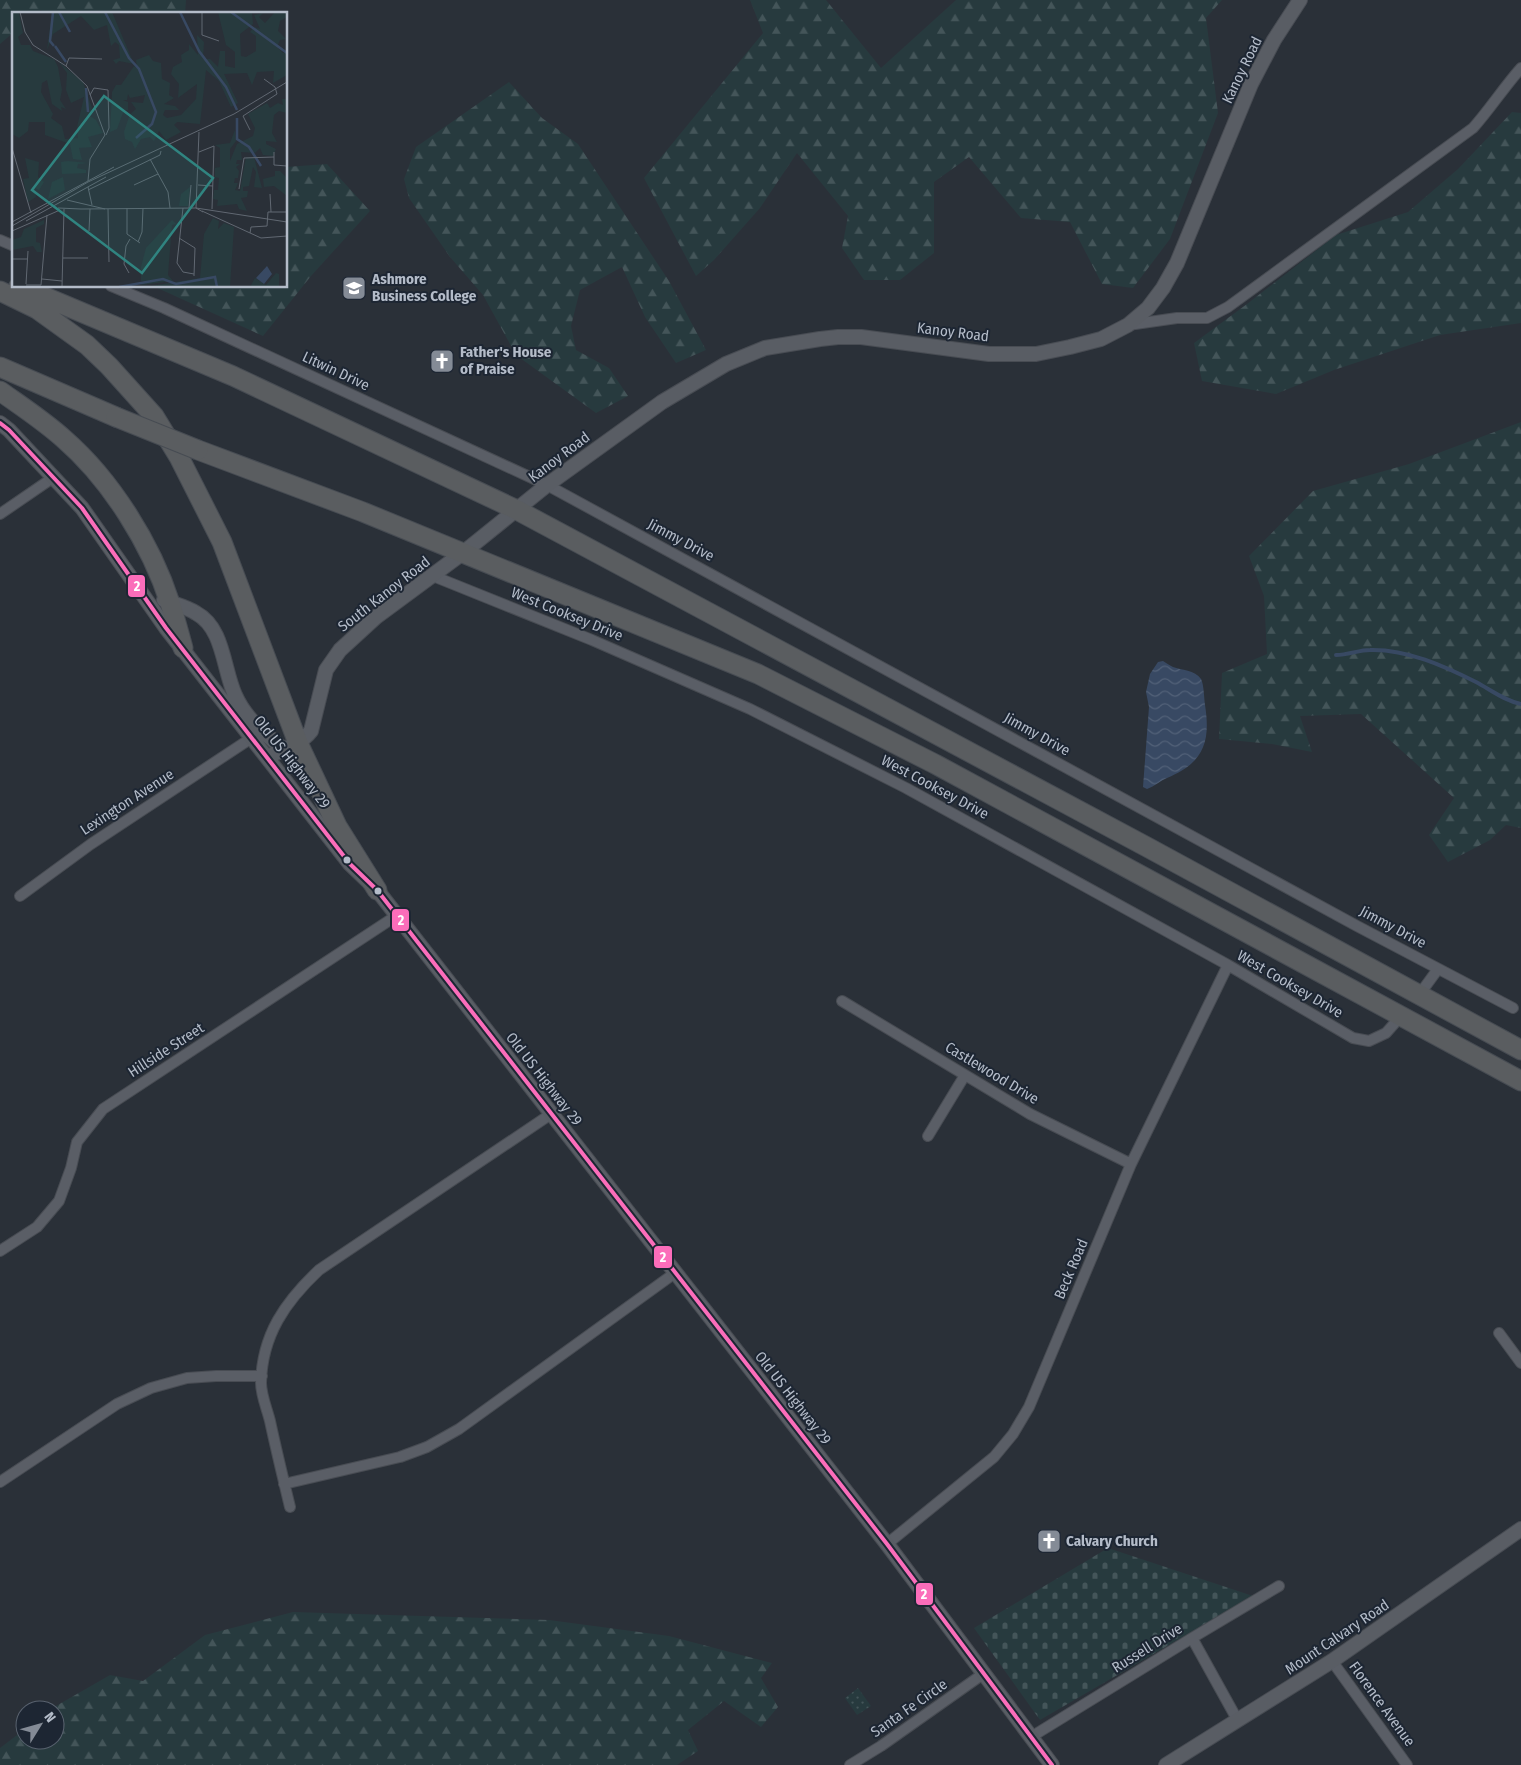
<svg xmlns="http://www.w3.org/2000/svg" width="1521" height="1765" viewBox="0 0 1521 1765" font-family="'Fira Sans Condensed',sans-serif">
  <style>
    .grass { fill: url(#grass-dots) }
    .forest { fill: url(#forest-firs) }
    .cemetery { fill: url(#cemetery-stones) }
    .water { fill: url(#water-waves) }
    .lines { fill: none; stroke-linecap: round; stroke-linejoin: round }
    .stream { stroke: #384963; stroke-width: 4 }
    .street-casing { stroke: #484c53; stroke-width: 12 }
    .secondary-casing { stroke: #484c53; stroke-width: 16 }
    .highway-casing { stroke: #474c53; stroke-width: 21 }
    .street { stroke: #5a5e66; stroke-width: 10 }
    .secondary { stroke: #595d64; stroke-width: 14 }
    .highway { stroke: #5a5d60; stroke-width: 19 }
    .highway-bridge-casing { stroke: #474c53; stroke-width: 21; stroke-linecap: butt }
    .highway-bridge { stroke: #5a5d60; stroke-width: 19 }
    .bus-1-casing { stroke: #1d2633; stroke-width: 8 }
    .bus-1 { stroke: #fb6dba; stroke-width: 4 }
    .bus-dot { fill: #b4bcc9; stroke: #1d2633; stroke-width: 2 }
    .labels { text-anchor: middle; dominant-baseline: central; stroke-width: 4; stroke-linejoin: round; paint-order: stroke }
    .street-label { font-size: 15px; fill: #b4bcc9; stroke: #1d2633 }
    .poi-label { font-size: 15px; font-weight: bold; fill: #b4bcc9; stroke: #1d2633; text-anchor: start }
    .inset-river { fill: none; stroke: #384963; stroke-width: 2.5 }
    .inset-road { fill: none; stroke: #616872; stroke-width: 1 }
    .view { fill: #308480; fill-opacity: 0.15; stroke: #308480; stroke-width: 2.5 }
    .inset-edge { fill: none; stroke: #b4bcc9; stroke-width: 2.5 }
    .line-badge { stroke: #1d2633; stroke-width: 2 }
    .badge-label { font-size: 14px; text-anchor: middle; font-weight: bold; fill: #fff }
  </style>
  <defs>
    <pattern id="grass-dots" width="8" height="8" patternUnits="userSpaceOnUse" patternTransform="scale(1.25)"><rect width="8" height="8" fill="#273a3e"/><path d="M2 2h.1M6 6h.1" fill="none" stroke="#445559" stroke-width="1.8" stroke-linecap="round"/></pattern>
    <pattern id="forest-firs" width="22" height="20" patternUnits="userSpaceOnUse" patternTransform="scale(1.25)"><rect width="22" height="20" fill="#273a3e"/><path d="M5 1l3.5 6h-7zM16 11l3.5 6h-7z" fill="#445559"/></pattern>
    <pattern id="cemetery-stones" width="16" height="16" patternUnits="userSpaceOnUse" patternTransform="scale(1.25)"><rect width="16" height="16" fill="#273a3e"/><path d="M2 7V4a2 2 0 0 1 4 0v3zM10 15v-3a2 2 0 0 1 4 0v3z" fill="#445559"/></pattern>
    <pattern id="water-waves" width="16" height="10" patternUnits="userSpaceOnUse" patternTransform="scale(1.25)"><rect width="16" height="10" fill="#384963"/><path d="M0 5q4-4 8 0t8 0" fill="none" stroke="#526178"/></pattern>
  </defs>
  <rect width="100%" height="100%" fill="#2a3038"/>
  <!-- grass -->
  <path class="grass" d="M858 1688 871 1706 857 1715 845 1698Z"/>
  <!-- forest -->
  <path class="forest" d="M0 0H186L185 14H44L41 10 37 14H14V32L0 44Z
    M750 0H826L881 68 956 0H1222L1206 18 1218 113 1170 239 1133 288 1102 284 1070 222 1021 218 969 157 934 182V253L900 280H864L842 248 848 216 797 153 760 208 714 260 696 276 644 178 763 33Z
    M509 82 542 118 578 144 669 281 706 350 676 363 645 317 622 267 580 290 571 326 576 350 609 368 628 396 596 413 516 355 483 295 450 257 409 198 404 179 416 147Z
    M1512 112 1521 113V323L1440 335 1334 370 1276 394 1202 381 1194 343 1247 304 1336 235 1408 212 1458 169Z
    M327 164 370 211 311 276 263 336 153 286H286V167Z
    M1521 422V828L1506 825 1490 840 1448 862 1429 835 1454 798 1361 714 1300 716 1312 752 1272 744 1219 739 1222 673 1267 654 1264 596 1249 556 1313 491 1409 464Z
    M293 1612 549 1620 669 1636 772 1663 761 1678 778 1707 761 1727 724 1701 688 1730 698 1751 677 1765H0V1748L25 1729V1740H55V1710H49L110 1675 143 1681 205 1635Z"/>
  <!-- cemetery -->
  <path class="cemetery" d="M1108 1548 1253 1596 1040 1720 974 1628Z"/>
  <!-- water -->
  <path class="water" d="M1163 661C1166 663 1169 665 1173 667 1181 670 1195 670 1201 679 1204 685 1204 698 1205 705 1211 743 1203 763 1167 778 1160 781 1155 786 1147 789L1143 787 1149 707 1146 692 1150 674 1158 662Z"/>
  <g class="lines">
    <!-- stream -->
    <path class="stream" d="M1336 655C1348 655 1359 650 1370 650 1407 649 1444 666 1476 682 1491 690 1505 701 1521 704"/>
    <!-- street casing -->
    <g class="street-casing">
      <path id="street" d="M0 240 14 246
        M111 286 164 308 547 485 1357 926 1513 1008
        M1128 325 1177 318H1207L1228 307 1473 128C1490 109 1504 87 1521 68
        M0 514 54 477
        M433 576 592 640 750 709 906 788 1228 965 1353 1038 1369 1041 1386 1033 1401 1016
        M20 896 91 844 253 737
        M1419 995 1438 969
        M842 1001 1030 1114 1131 1164
        M928 1136 965 1075
        M0 1251 37 1227 59 1201 71 1168 77 1142 103 1109 396 916
        M1499 1333 1521 1363
        M0 1482 117 1404 151 1388 187 1378 216 1376H262
        M284 1484 400 1457 427 1447 459 1429 675 1273
        M290 1507C283 1478 276 1449 270 1421 267 1409 261 1395 261 1383 262 1335 285 1302 319 1270L551 1114
        M887 1544 994 1457 1013 1434 1029 1407 1131 1164 1228 965
        M1192 1638 1238 1721
        M1332 1661 1407 1765
        M1031 1737 1192 1638 1279 1586
        M850 1765 881 1746 983 1674"/>
    </g>
    <!-- secondary casing -->
    <g class="secondary-casing">
      <path id="secondary" d="M0 423 9 430 82 508 166 628 350 864 377 890 887 1544 1052 1765
        M164 600C174 604 187 607 196 613 224 628 223 669 235 695 245 718 264 733 283 749
        M268 757C283 749 300 745 311 731L326 670 340 650 376 617 464 552 547 485 662 402 726 364 765 348 820 339 838 337H861L989 354H1036L1070 347 1101 339 1128 325 1148 308 1163 288 1177 263 1251 84 1274 40 1300 0
        M1166 1765 1332 1661 1521 1529"/>
    </g>
    <!-- highway casing -->
    <g class="highway-casing">
      <path id="highway" d="M19 286 233 376 517 510 1147 847 1521 1050
        M0 291 37 309 87 345 109 366 154 416 179 457 222 542 298 743 337 826 377 890
        M0 367 116 417
        M0 391C21 406 44 421 64 439 111 480 151 544 170 603 175 618 179 633 183 648
        M198 450 363 512 758 674 935 764 1521 1081"/>
    </g>
    <!-- street -->
    <use href="#street" class="street"/>
    <!-- secondary -->
    <use href="#secondary" class="secondary"/>
    <!-- highway -->
    <use href="#highway" class="highway"/>
    <!-- highway-bridge casing -->
    <g class="highway-bridge-casing">
      <path id="highway-bridge" d="M116 417 198 450"/>
    </g>
    <!-- highway-bridge -->
    <use href="#highway-bridge" class="highway-bridge"/>
    <!-- bus-1 casing -->
    <g class="bus-1-casing">
      <path id="bus-1" d="M0 423 9 430 82 508 166 628 350 864 377 890 887 1544 1052 1765"/>
    </g>
    <!-- bus-1 -->
    <use href="#bus-1" class="bus-1"/>
  </g>
  <!-- icons -->
  <defs>
    <g id="school-square" transform="scale(1.25)"><rect x="-9" y="-9" width="18" height="18" rx="4" fill="#848b96" stroke="#1d2633"/><path d="M0-5L7-2L0 1L-7-2ZM-4 1L0 2.5L4 1V4Q0 6-4 4Z" fill="#fff"/></g>
    <g id="church-square" transform="scale(1.25)"><rect x="-9" y="-9" width="18" height="18" rx="4" fill="#848b96" stroke="#1d2633"/><path d="M-1.2-6h2.4v3.5h3.3v2.4h-3.3V6h-2.4V-.1h-3.3v-2.4h3.3Z" fill="#fff"/></g>
  </defs>
  <g fill-rule="evenodd">
    <use href="#school-square" x="354" y="288"/>
    <use href="#church-square" x="442" y="361"/>
    <use href="#church-square" x="1049" y="1541"/>
  </g>
  <!-- markers -->
  <g class="bus-dot">
    <circle cx="347" cy="860" r="4.5"/>
    <circle cx="378" cy="891" r="4.5"/>
  </g>
  <g class="labels">
    <!-- street labels -->
    <g class="street-label">
      <text transform="translate(1242 70) rotate(-64)">Kanoy Road</text>
      <text transform="translate(953 332) rotate(7)">Kanoy Road</text>
      <text transform="translate(336 371) rotate(25)">Litwin Drive</text>
      <text transform="translate(559 457) rotate(-37)">Kanoy Road</text>
      <text transform="translate(681 540) rotate(28)">Jimmy Drive</text>
      <text transform="translate(384 594) rotate(-38)">South Kanoy Road</text>
      <text transform="translate(567 614) rotate(22)">West Cooksey Drive</text>
      <text transform="translate(1037 734) rotate(29)">Jimmy Drive</text>
      <text transform="translate(292 762) rotate(52)">Old US Highway 29</text>
      <text transform="translate(935 787) rotate(28)">West Cooksey Drive</text>
      <text transform="translate(127 802) rotate(-33)">Lexington Avenue</text>
      <text transform="translate(1393 927) rotate(28)">Jimmy Drive</text>
      <text transform="translate(1290 984) rotate(30)">West Cooksey Drive</text>
      <text transform="translate(166 1050) rotate(-33)">Hillside Street</text>
      <text transform="translate(992 1073) rotate(31)">Castlewood Drive</text>
      <text transform="translate(544 1079) rotate(52)">Old US Highway 29</text>
      <text transform="translate(1071 1269) rotate(-67)">Beck Road</text>
      <text transform="translate(793 1398) rotate(52)">Old US Highway 29</text>
      <text transform="translate(1337 1637) rotate(-34)">Mount Calvary Road</text>
      <text transform="translate(1147 1648) rotate(-32)">Russell Drive</text>
      <text transform="translate(1382 1704) rotate(54)">Florence Avenue</text>
      <text transform="translate(909 1708) rotate(-35)">Santa Fe Circle</text>
    </g>
    <!-- poi labels -->
    <g class="poi-label">
      <text x="372" y="279">Ashmore<tspan x="372" dy="17">Business College</tspan></text>
      <text x="460" y="352">Father's House<tspan x="460" dy="17">of Praise</tspan></text>
      <text x="1066" y="1541">Calvary Church</text>
    </g>
  </g>
  <!-- overview -->
  <g transform="translate(12 12)">
    <rect width="275" height="275" fill="#2a3038"/>
    <path d="M0 0H7L11 21 6 25 9 33H18L21 39 42 47 46 55 50 78 48 88 54 97 49 95 50 99 40 92 35 68 30 71 29 80 41 102 39 106 50 114 53 127 66 126 65 115 72 85 59 91 54 78 55 61 47 50 71 70 80 96 78 104 84 108 91 121 76 125 80 135 67 136 70 148 61 147 58 132 33 123V110H17L16 119 7 126 0 122ZM40 0H100L122 52 107 49 104 52 101 48 108 46 107 33 103 30 99 34 95 13 82 18 69 4 41 22 35 38ZM206 0H240L241 12 228 22 229 44 234 45 244 39V24L238 20 242 15 248 17 242 3 251 1 247 5 253 11 263 0H275V5L268 9 266 19 274 27 268 28 265 35 271 41 275 40V63L261 71 262 59 245 60 240 73 235 61 212 62 226 91 219 95 207 69 194 58 188 112 165 110 162 113 169 120 154 128 147 119 142 129 138 125 129 127 123 137 120 130 113 127 112 120 118 102 124 97 119 90 131 91 133 83 118 86 116 82 115 88H111L116 90V98H112L105 117 98 120 100 80 104 73H109L122 54 125 56 124 48 137 43 141 49 149 51 150 67 158 71 157 83 162 86 152 92 163 94 167 98H153L151 103 155 106 169 103 184 87 185 72 166 86 167 72 159 62 161 55 170 50 169 43 177 38V32L186 43 185 23 192 30 191 47H198L206 55 208 39H213V54L223 56V40L214 33ZM270 87H275V101L267 99 262 103 260 121 265 130 254 129V132L264 137 261 144 251 143 248 136 243 141 229 140 230 148H225L224 152H228L224 155 227 159 226 166H223L222 171H226L223 178 228 179 234 145H242L250 176 242 175 244 160 241 155 237 174 231 175V179H236L235 185 229 186 235 199 227 197 225 192 205 194 206 188 201 187 202 178H206L207 166 203 165V156L208 155V136L203 133 218 131 223 118 224 129 218 137V149L225 132 241 124 243 116 236 102 255 91 258 96 266 91 271 93ZM13 146 27 150 26 165 32 170 27 178 23 176 24 185 16 190 11 167 17 166ZM56 149 75 151 66 152 65 156 74 158V161L50 162 49 150ZM263 159H268L275 166V184L262 174 252 175 251 167 263 164ZM51 165 53 178 36 187 40 170ZM201 206 207 209 206 217 212 211 222 215 218 275H133L188 266 192 222ZM32 208V212L24 216V230L28 231 30 240H25L21 234 0 238V228L9 225 12 217ZM160 208 164 212 160 213 156 263 161 269 129 273 133 269H129V255L134 236ZM264 261 267 262V275H238L243 266 254 273Z" fill="#273a3e"/>
    <path d="M178 175 176 194H167L169 182Z" fill="#273a3e"/>
    <path d="M255 254 260 262 252 272 244 266Z" fill="#384963"/>
    <path class="inset-river" d="M41 0 38 29 42 34M47 0 58 20M93 0 117 46 127 57 144 100 140 112 124 126M168 0 187 39 214 75 225 98M219 0 275 41M43 34 54 50M74 76 76 100M225 106V127L237 135 249 154M107 275 151 267 164 272 203 265 205 275"/>
    <path class="inset-road" d="M8 0 13 20 21 33 54 54 75 74 93 123 78 147 76 169M190 0V23L207 29M54 54 57 46 90 47M78 83 82 76 96 78 97 116 94 123M238 118 231 104 265 82 263 75 252 67M187 120 184 196 191 200M0 136 19 201M187 140 202 134 200 197M262 140V153L275 154M138 147 156 180 158 196M122 173 146 162M186 173 201 174M76 175 80 193M227 177 232 146 262 145M76 178 148 143 149 139M258 182 259 200M55 188 93 197M46 196 69 197M115 196V222L128 231M171 196 165 251 171 260 182 262M177 196 179 173M69 197 184 196 275 210M96 197 97 250M190 199 249 226 275 224M14 209 94 165M0 210 102 155M0 214 76 170 222 102 275 70M0 219 48 198M77 219 78 197M238 221 239 215 255 214 256 200H275M167 226 183 236 182 264M126 230 130 220 131 196M51 246H76M0 247H16M117 261 112 252 114 234 118 227M30 267 50 269M14 272 16 239M14 273H29L35 203M50 275 52 197"/>
    <path class="view" d="M92 84 201 166 130 261 20 178Z"/>
    <rect width="275" height="275" class="inset-edge"/>
  </g>
  <g class="line-badge">
    <rect x="127" y="574" width="19" height="24" rx="5" fill="#fb6dba"/>
    <rect x="391" y="908" width="19" height="24" rx="5" fill="#fb6dba"/>
    <rect x="653" y="1245" width="20" height="24" rx="5" fill="#fb6dba"/>
    <rect x="915" y="1582" width="19" height="24" rx="5" fill="#fb6dba"/>
  </g>
  <g class="badge-label">
    <text x="137" y="591">2</text>
    <text x="401" y="925">2</text>
    <text x="663" y="1262">2</text>
    <text x="924" y="1599">2</text>
  </g>
  <!-- north arrow -->
  <g transform="translate(40 1725) rotate(53)"><circle r="24" fill="#1d2633" stroke="#59626f"/>
  <path d="M0-4L9 19L0 12L-9 19Z" fill="#848b96"/>
  <text y="-8" font-size="14" font-weight="bold" text-anchor="middle" fill="#b4bcc9">N</text>
  </g>
</svg>
